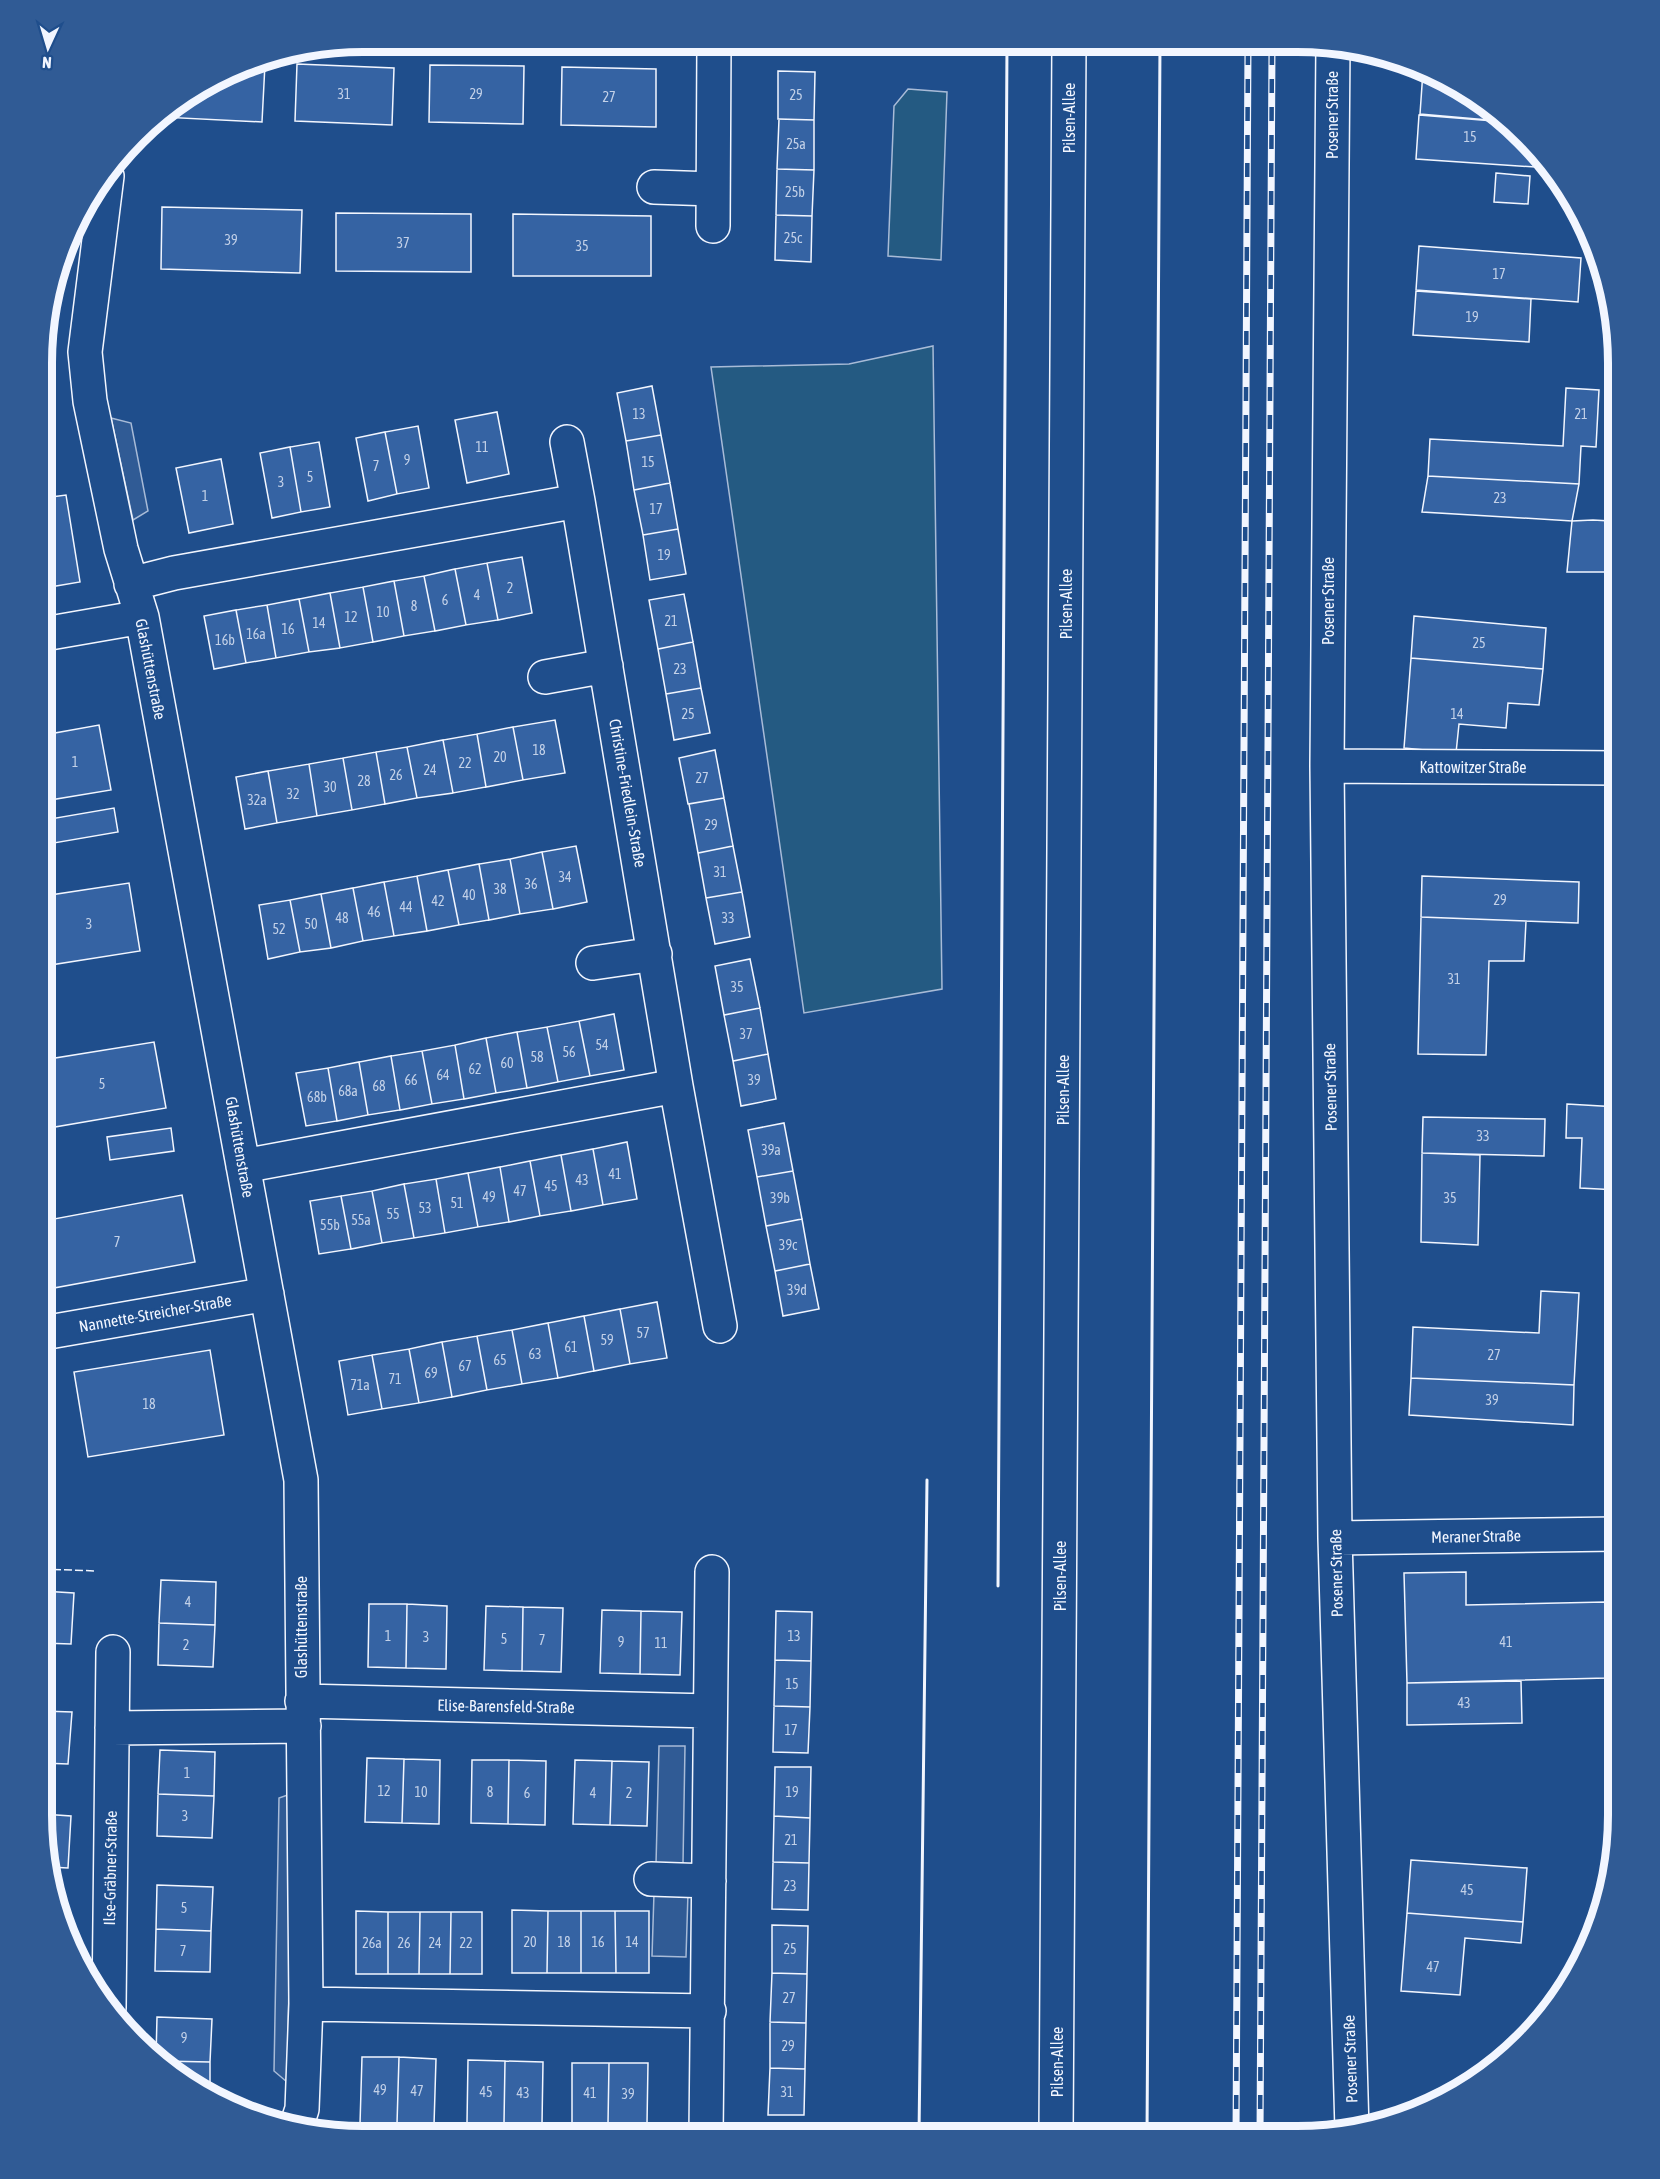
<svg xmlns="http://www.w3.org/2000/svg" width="1660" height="2179" viewBox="0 0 1660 2179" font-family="'Asap Condensed',sans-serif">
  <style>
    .green { fill: #245a82; stroke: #a8bbd7; stroke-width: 1.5 }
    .parking { fill: #305b95; stroke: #a8bbd7; stroke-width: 1.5 }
    .building { fill: #3563a3; stroke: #f2f6ff; stroke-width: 1.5 }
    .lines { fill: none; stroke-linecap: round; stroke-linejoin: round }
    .minor-casing { stroke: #f2f6ff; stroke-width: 36 }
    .major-casing { stroke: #f2f6ff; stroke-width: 36 }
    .minor { stroke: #1f4e8c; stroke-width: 33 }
    .major { stroke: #1f4e8c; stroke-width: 33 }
    .rail-casing { stroke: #f2f6ff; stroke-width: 7 }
    .rail { stroke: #1f4e8c; stroke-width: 4.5; stroke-dasharray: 14; stroke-linecap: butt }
    .fence { stroke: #f2f6ff; stroke-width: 1.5; stroke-dasharray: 8 3; stroke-linecap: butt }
    .wall { stroke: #f2f6ff; stroke-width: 3 }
    .labels { text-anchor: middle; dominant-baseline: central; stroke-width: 4.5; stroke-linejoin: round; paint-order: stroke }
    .number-label { font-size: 14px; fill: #c3d1e8 }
    .street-label { font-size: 16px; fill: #f2f6ff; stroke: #1f4e8c }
    .rim { fill: none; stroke: #f2f6ff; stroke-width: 8 }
  </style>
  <rect width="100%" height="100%" fill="#1f4e8c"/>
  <!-- green -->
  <path class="green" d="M908 89 947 92 941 260 888 256 894 106Z
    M933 346 942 989 804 1013 711 367 849 364Z"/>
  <!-- parking -->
  <path class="parking" d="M111 418 131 423 148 511 133 520Z
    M659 1746H685L683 1864H656Z
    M293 1793 287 2082 274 2071 279 1798Z
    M654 1893H688L686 1957 652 1956Z"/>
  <!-- building -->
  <path class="building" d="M775 43H811V47L775 46Z
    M252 64H265L262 122 160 117Z
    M297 64 394 68 392 125 295 121Z
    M430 65 524 66 523 124 429 122Z
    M562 67 656 69V127L561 125Z
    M778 71 815 72 814 120 778 119Z
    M1423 71H1427L1492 108 1500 116V121L1420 114Z
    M1419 115 1506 122 1538 152 1550 168 1416 159Z
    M779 119 814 120V170L777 169Z
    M777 169 814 170 812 216 776 215Z
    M1496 173 1530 176 1528 204 1494 202Z
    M162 207 302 210 300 273 161 269Z
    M336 213 471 214V272L336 271Z
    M513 214 651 216V276H513Z
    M776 215 812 216 811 262 775 260Z
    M1419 246 1581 258 1578 302 1416 290Z
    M1416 291 1531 299 1529 342 1413 335Z
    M652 386 661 435 626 441 617 393Z
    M1566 388 1599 390 1596 447 1581 446 1579 484 1428 476 1430 439 1563 446Z
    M497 412 509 474 467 483 455 420Z
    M418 426 429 488 397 494 385 432Z
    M385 432 397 494 368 501 356 438Z
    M661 435 670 483 634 490 626 441Z
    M319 442 330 507 301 512 290 447Z
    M290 447 301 512 272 518 260 453Z
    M221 459 233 524 189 533 176 468Z
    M1428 476 1579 484 1572 521 1422 512Z
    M670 483 678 529 643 535 634 490Z
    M66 495 80 582 44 588V498Z
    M1593 520 1610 521 1609 572H1567L1572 521Z
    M678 529 686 574 650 580 643 535Z
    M522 557 532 613 498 620 487 563Z
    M487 563 498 620 466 625 455 569Z
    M455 569 466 625 435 631 424 576Z
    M424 576 435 631 404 636 394 581Z
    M394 581 404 636 373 642 363 587Z
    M363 587 373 642 340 648 330 593Z
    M330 593 340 648 309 652 299 599Z
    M684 594 693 642 658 649 649 600Z
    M299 599 309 652 276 658 267 605Z
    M267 605 276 658 246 663 236 610Z
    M236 610 246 663 214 669 204 616Z
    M1414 616 1546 628 1543 669 1411 658Z
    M693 642 701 688 666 694 658 649Z
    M1411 658 1543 669 1539 705 1508 703 1506 728 1459 724 1456 753 1404 748Z
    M701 688 710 733 674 740 666 694Z
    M555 720 565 773 523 780 513 727Z
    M99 725 111 790 44 801V735Z
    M513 727 523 780 486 787 477 734Z
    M477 734 486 787 453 793 443 740Z
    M443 740 453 793 417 798 407 747Z
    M407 747 417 798 385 804 376 752Z
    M715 750 724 798 688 804 679 758Z
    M376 752 385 804 352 810 343 758Z
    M343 758 352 810 317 816 309 764Z
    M309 764 317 816 277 823 268 771Z
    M268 771 277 823 245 829 236 777Z
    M724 798 733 846 698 853 689 804Z
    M114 808 118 832 54 843 50 819Z
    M576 846 587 902 553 909 542 852Z
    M733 846 742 892 706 898 698 853Z
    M542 852 553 909 520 914 510 859Z
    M510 859 520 914 489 920 479 864Z
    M479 864 489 920 459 925 448 870Z
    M448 870 459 925 427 931 417 876Z
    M417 876 427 931 394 936 384 882Z
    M1422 876 1579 882 1578 923 1421 917Z
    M384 882 394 936 363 941 353 888Z
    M129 883 140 951 44 966V896Z
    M353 888 363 941 331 948 321 894Z
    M742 892 750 937 715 944 706 898Z
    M321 894 331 948 300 952 290 900Z
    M290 900 300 952 268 959 259 905Z
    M1421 917 1526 921 1524 961H1489L1486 1055 1418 1054Z
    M750 959 760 1008 724 1015 715 966Z
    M760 1008 768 1054 733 1061 724 1015Z
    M614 1014 624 1070 590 1076 579 1021Z
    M579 1021 590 1076 558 1082 547 1027Z
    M547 1027 558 1082 527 1088 517 1032Z
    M517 1032 527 1088 496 1093 486 1038Z
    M486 1038 496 1093 464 1099 455 1045Z
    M154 1042 166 1108 43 1129V1060Z
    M455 1045 464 1099 432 1104 422 1051Z
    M422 1051 432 1104 400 1110 391 1056Z
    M768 1054 776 1099 741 1106 733 1061Z
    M391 1056 400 1110 368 1115 359 1062Z
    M359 1062 368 1115 337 1121 328 1068Z
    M328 1068 337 1121 306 1126 296 1073Z
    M1567 1104 1618 1107V1190L1580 1188 1582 1138H1566Z
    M1423 1117 1545 1119 1544 1156 1422 1153Z
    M784 1123 793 1171 757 1177 748 1130Z
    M171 1128 174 1151 110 1160 107 1137Z
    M627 1142 637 1199 603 1205 593 1149Z
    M593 1149 603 1205 571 1211 561 1155Z
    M1422 1153 1480 1155 1478 1245 1421 1242Z
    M561 1155 571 1211 540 1216 530 1161Z
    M530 1161 540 1216 509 1222 500 1167Z
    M500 1167 509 1222 478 1227 468 1173Z
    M793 1171 802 1219 766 1226 757 1177Z
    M468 1173 478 1227 445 1233 436 1179Z
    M436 1179 445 1233 414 1238 404 1184Z
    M404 1184 414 1238 382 1243 372 1191Z
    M372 1191 382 1243 351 1249 341 1196Z
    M182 1195 195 1262 43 1290V1221Z
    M341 1196 351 1249 319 1254 310 1201Z
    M802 1219 810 1264 775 1271 766 1226Z
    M810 1264 819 1309 783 1316 775 1271Z
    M1541 1291 1579 1293 1574 1385 1411 1378 1413 1327 1539 1333Z
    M657 1302 667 1358 630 1364 620 1309Z
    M620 1309 630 1364 594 1371 584 1316Z
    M584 1316 594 1371 558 1378 548 1323Z
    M548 1323 558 1378 522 1384 512 1330Z
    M512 1330 522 1384 487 1390 477 1336Z
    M477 1336 487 1390 452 1397 442 1342Z
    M442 1342 452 1397 419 1403 409 1349Z
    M409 1349 419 1403 382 1409 372 1355Z
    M210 1350 224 1435 88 1457 74 1372Z
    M372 1355 382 1409 348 1415 339 1361Z
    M1411 1378 1574 1385 1573 1425 1409 1415Z
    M1466 1572V1605L1605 1602 1607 1678 1407 1683 1404 1573Z
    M161 1580 216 1582 215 1625 159 1623Z
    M42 1591 74 1593 71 1644 42 1643Z
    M369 1604H407L406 1668 368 1667Z
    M407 1604 447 1606 446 1669 406 1668Z
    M486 1606 523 1607 522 1671 484 1670Z
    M523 1607 563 1608 561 1672 522 1671Z
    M602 1610 641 1611 640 1674 600 1673Z
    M641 1611 682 1612 680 1675 640 1674Z
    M776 1611 812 1612 811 1661 775 1660Z
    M159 1623 215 1625 213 1667 158 1665Z
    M775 1660 811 1661 810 1707 774 1706Z
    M1521 1681 1522 1723 1407 1725V1683Z
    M774 1706 810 1707 808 1753 773 1752Z
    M42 1711 72 1712 68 1764 42 1763Z
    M160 1750 215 1752 214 1796 158 1794Z
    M367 1758 404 1759 402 1823 365 1822Z
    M404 1759 440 1760 439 1824 402 1823Z
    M472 1760H509L508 1824 471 1823Z
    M509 1760 546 1761 545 1825 508 1824Z
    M575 1760 612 1761 610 1825 573 1824Z
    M612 1761 649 1762 647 1826 610 1825Z
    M775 1767H811L810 1818 774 1816Z
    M158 1794 214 1796 212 1838 157 1836Z
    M42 1814 71 1816 68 1868 49 1867Z
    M774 1816 810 1818 809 1863 773 1862Z
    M1411 1860 1527 1868 1523 1922 1407 1913Z
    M773 1862 809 1863 808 1910 772 1909Z
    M157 1885 213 1887 211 1931 156 1929Z
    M512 1910 548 1911 547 1973H512Z
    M58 1911 70 1912 69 1941Z
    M356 1911 388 1912V1974H356Z
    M548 1911H581V1973H547Z
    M581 1911H615L616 1973H581Z
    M615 1911H649V1973H616Z
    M388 1912H420L419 1974H388Z
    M420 1912H451L450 1974H419Z
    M451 1912H482V1974H450Z
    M1407 1913 1523 1922 1521 1943 1465 1938 1460 1995 1401 1991Z
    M772 1925 808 1926 807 1974 772 1973Z
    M156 1929 211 1931 210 1972 155 1971Z
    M772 1973 807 1974 806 2023 770 2022Z
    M157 2017 212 2019 210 2062 160 2061 156 2057Z
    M770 2022 806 2023 805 2069 770 2068Z
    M362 2057H399L397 2124H360Z
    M399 2057 436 2059 434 2125 397 2124Z
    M468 2060 505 2061 504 2123H467Z
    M160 2061 210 2062V2096L185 2083Z
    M505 2061 543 2062 542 2124 504 2123Z
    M572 2063H609L608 2124H572Z
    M609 2063H648L647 2124H608Z
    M770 2068 805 2069 804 2115H768Z
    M1427 2099 1445 2100 1427 2108Z
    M773 2130 809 2131V2136H773Z"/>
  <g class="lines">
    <!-- minor casing -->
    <g class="minor-casing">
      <path id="minor" d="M1333 45 1327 766 1335 1538 1352 2130
        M107 176 85 352 90 401 121 549 142 617 301 1480 306 2004 302 2109 296 2127
        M654 187 713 189
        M713 226 714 43
        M567 442 578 501
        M131 584 174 573 578 501 676 1086 720 1326
        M44 634 142 617
        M545 677 606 666
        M1327 766 1618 768
        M593 963 655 954
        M243 1166 676 1086
        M43 1333 267 1294
        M1335 1538 1617 1534
        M302 1701 710 1711
        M112 1728 304 1726
        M651 1879 709 1881
        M306 2004 709 2011
        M109 2008 113 1652
        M706 2135 712 1572"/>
    </g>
    <!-- major casing -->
    <g class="major-casing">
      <path id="major" d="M1056 2136 1069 44"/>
    </g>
    <!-- minor -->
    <use href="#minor" class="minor"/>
    <!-- major -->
    <use href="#major" class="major"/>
    <!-- rail casing -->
    <g class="rail-casing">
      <path id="rail" d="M1236 2137 1248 45
        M1260 2137 1272 45"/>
    </g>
    <!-- rail -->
    <use href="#rail" class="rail"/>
    <!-- fence -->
    <path class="fence" d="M42 1569 97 1571"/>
    <!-- wall -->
    <path class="wall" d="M998 1586 1007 44
      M919 2136 927 1480
      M1147 2137 1160 44"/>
  </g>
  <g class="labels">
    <!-- number labels -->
    <g class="number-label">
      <text x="344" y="94">31</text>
      <text x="476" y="94">29</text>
      <text x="796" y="95">25</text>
      <text x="609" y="97">27</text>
      <text x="1470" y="137">15</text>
      <text x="796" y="144">25a</text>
      <text x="795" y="192">25b</text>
      <text x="793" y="238">25c</text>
      <text x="231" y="240">39</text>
      <text x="403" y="243">37</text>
      <text x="582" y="246">35</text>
      <text x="1499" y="274">17</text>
      <text x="1472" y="317">19</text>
      <text x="639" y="414">13</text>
      <text x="1581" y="414">21</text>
      <text x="482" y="447">11</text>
      <text x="407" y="460">9</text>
      <text x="648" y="462">15</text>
      <text x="376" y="466">7</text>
      <text x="310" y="477">5</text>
      <text x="281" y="482">3</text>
      <text x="205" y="496">1</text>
      <text x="1500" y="498">23</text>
      <text x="656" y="509">17</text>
      <text x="664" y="555">19</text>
      <text x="510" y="588">2</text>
      <text x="477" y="595">4</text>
      <text x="445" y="600">6</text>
      <text x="414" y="606">8</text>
      <text x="383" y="612">10</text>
      <text x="351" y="617">12</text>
      <text x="671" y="621">21</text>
      <text x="319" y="623">14</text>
      <text x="288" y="629">16</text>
      <text x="256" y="634">16a</text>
      <text x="225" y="640">16b</text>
      <text x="1479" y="643">25</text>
      <text x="680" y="669">23</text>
      <text x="688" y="714">25</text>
      <text x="1457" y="714">14</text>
      <text x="539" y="750">18</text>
      <text x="500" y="757">20</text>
      <text x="75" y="762">1</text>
      <text x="465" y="763">22</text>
      <text x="430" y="770">24</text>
      <text x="396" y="775">26</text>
      <text x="702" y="778">27</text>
      <text x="364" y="781">28</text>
      <text x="330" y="787">30</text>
      <text x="293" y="794">32</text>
      <text x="257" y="800">32a</text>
      <text x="711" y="825">29</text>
      <text x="720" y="872">31</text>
      <text x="565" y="877">34</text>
      <text x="531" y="884">36</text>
      <text x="500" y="889">38</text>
      <text x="469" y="895">40</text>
      <text x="1500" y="900">29</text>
      <text x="438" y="901">42</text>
      <text x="406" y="907">44</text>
      <text x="374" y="912">46</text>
      <text x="342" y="918">48</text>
      <text x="728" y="918">33</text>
      <text x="89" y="924">3</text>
      <text x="311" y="924">50</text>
      <text x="279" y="929">52</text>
      <text x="1454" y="979">31</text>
      <text x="737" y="987">35</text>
      <text x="746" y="1034">37</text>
      <text x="602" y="1045">54</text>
      <text x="569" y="1052">56</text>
      <text x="537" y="1057">58</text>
      <text x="507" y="1063">60</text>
      <text x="475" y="1069">62</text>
      <text x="443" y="1075">64</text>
      <text x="411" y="1080">66</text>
      <text x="754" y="1080">39</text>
      <text x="102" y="1084">5</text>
      <text x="379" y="1086">68</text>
      <text x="348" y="1091">68a</text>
      <text x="317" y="1097">68b</text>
      <text x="1483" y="1136">33</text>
      <text x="771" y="1150">39a</text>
      <text x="615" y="1174">41</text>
      <text x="582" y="1180">43</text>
      <text x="551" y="1186">45</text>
      <text x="520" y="1191">47</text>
      <text x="489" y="1197">49</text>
      <text x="780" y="1198">39b</text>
      <text x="1450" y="1198">35</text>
      <text x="457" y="1203">51</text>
      <text x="425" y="1208">53</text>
      <text x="393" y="1214">55</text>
      <text x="361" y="1220">55a</text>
      <text x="330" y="1225">55b</text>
      <text x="117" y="1242">7</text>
      <text x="788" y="1245">39c</text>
      <text x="797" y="1290">39d</text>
      <text x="643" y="1333">57</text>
      <text x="607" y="1340">59</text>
      <text x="571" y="1347">61</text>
      <text x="535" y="1354">63</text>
      <text x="1494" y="1355">27</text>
      <text x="500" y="1360">65</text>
      <text x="465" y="1366">67</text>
      <text x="431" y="1373">69</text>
      <text x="395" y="1379">71</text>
      <text x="360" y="1385">71a</text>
      <text x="1492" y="1400">39</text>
      <text x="149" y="1404">18</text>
      <text x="188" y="1602">4</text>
      <text x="388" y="1636">1</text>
      <text x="794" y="1636">13</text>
      <text x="426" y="1637">3</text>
      <text x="504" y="1639">5</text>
      <text x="542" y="1640">7</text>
      <text x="621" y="1642">9</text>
      <text x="1506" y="1642">41</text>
      <text x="661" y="1643">11</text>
      <text x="186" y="1645">2</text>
      <text x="792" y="1684">15</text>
      <text x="1464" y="1703">43</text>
      <text x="791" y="1730">17</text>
      <text x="187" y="1773">1</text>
      <text x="384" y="1791">12</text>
      <text x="421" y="1792">10</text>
      <text x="490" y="1792">8</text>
      <text x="792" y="1792">19</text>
      <text x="527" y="1793">6</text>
      <text x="593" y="1793">4</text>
      <text x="629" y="1793">2</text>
      <text x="185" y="1816">3</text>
      <text x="791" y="1840">21</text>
      <text x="790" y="1886">23</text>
      <text x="1467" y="1890">45</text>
      <text x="184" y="1908">5</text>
      <text x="530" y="1942">20</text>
      <text x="564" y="1942">18</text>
      <text x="598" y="1942">16</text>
      <text x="632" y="1942">14</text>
      <text x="372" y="1943">26a</text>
      <text x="404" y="1943">26</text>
      <text x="435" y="1943">24</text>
      <text x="466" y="1943">22</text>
      <text x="790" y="1949">25</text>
      <text x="183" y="1951">7</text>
      <text x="1433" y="1967">47</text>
      <text x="789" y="1998">27</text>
      <text x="184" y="2038">9</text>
      <text x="788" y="2046">29</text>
      <text x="380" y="2090">49</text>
      <text x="417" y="2091">47</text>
      <text x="486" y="2092">45</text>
      <text x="787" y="2092">31</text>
      <text x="523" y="2093">43</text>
      <text x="590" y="2093">41</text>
      <text x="628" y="2094">39</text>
    </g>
    <!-- street labels -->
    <g class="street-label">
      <text transform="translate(1332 115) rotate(-90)">Posener Straße</text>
      <text transform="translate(1069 118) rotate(-90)">Pilsen-Allee</text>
      <text transform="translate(1328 601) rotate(-90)">Posener Straße</text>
      <text transform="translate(1066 604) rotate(-90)">Pilsen-Allee</text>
      <text transform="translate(151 669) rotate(79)">Glashüttenstraße</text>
      <text x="1473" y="767">Kattowitzer Straße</text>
      <text transform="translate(628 793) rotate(80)">Christine-Friedlein-Straße</text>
      <text transform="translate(1330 1087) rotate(-91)">Posener Straße</text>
      <text transform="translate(1063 1090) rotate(-90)">Pilsen-Allee</text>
      <text transform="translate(240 1147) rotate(80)">Glashüttenstraße</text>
      <text transform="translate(155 1313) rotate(-10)">Nannette-Streicher-Straße</text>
      <text transform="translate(1476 1536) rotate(-1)">Meraner Straße</text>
      <text transform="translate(1336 1573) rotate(-91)">Posener Straße</text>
      <text transform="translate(1060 1576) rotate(-90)">Pilsen-Allee</text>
      <text transform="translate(301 1627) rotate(-90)">Glashüttenstraße</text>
      <text transform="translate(506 1706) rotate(1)">Elise-Barensfeld-Straße</text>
      <text transform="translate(110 1868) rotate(-89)">Ilse-Gräbner-Straße</text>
      <text transform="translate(1350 2059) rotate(-92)">Posener Straße</text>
      <text transform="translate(1057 2062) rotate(-90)">Pilsen-Allee</text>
    </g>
  </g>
  <!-- crop -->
  <path d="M0 0H1660V2179H0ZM363 52H1297A311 311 0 0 1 1608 363V1815A311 311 0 0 1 1297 2126H363A311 311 0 0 1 52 1815V363A311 311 0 0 1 363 52Z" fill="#305b95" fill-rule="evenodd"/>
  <path class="rim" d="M363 52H1297A311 311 0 0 1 1608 363V1815A311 311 0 0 1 1297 2126H363A311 311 0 0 1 52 1815V363A311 311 0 0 1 363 52Z"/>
  <!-- north arrow -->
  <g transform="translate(48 48) rotate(184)" stroke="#1f4e8c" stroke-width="4.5" paint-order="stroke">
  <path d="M0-4.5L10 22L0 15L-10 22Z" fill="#f2f6ff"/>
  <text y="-9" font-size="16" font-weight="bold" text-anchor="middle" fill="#f2f6ff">N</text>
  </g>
</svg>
